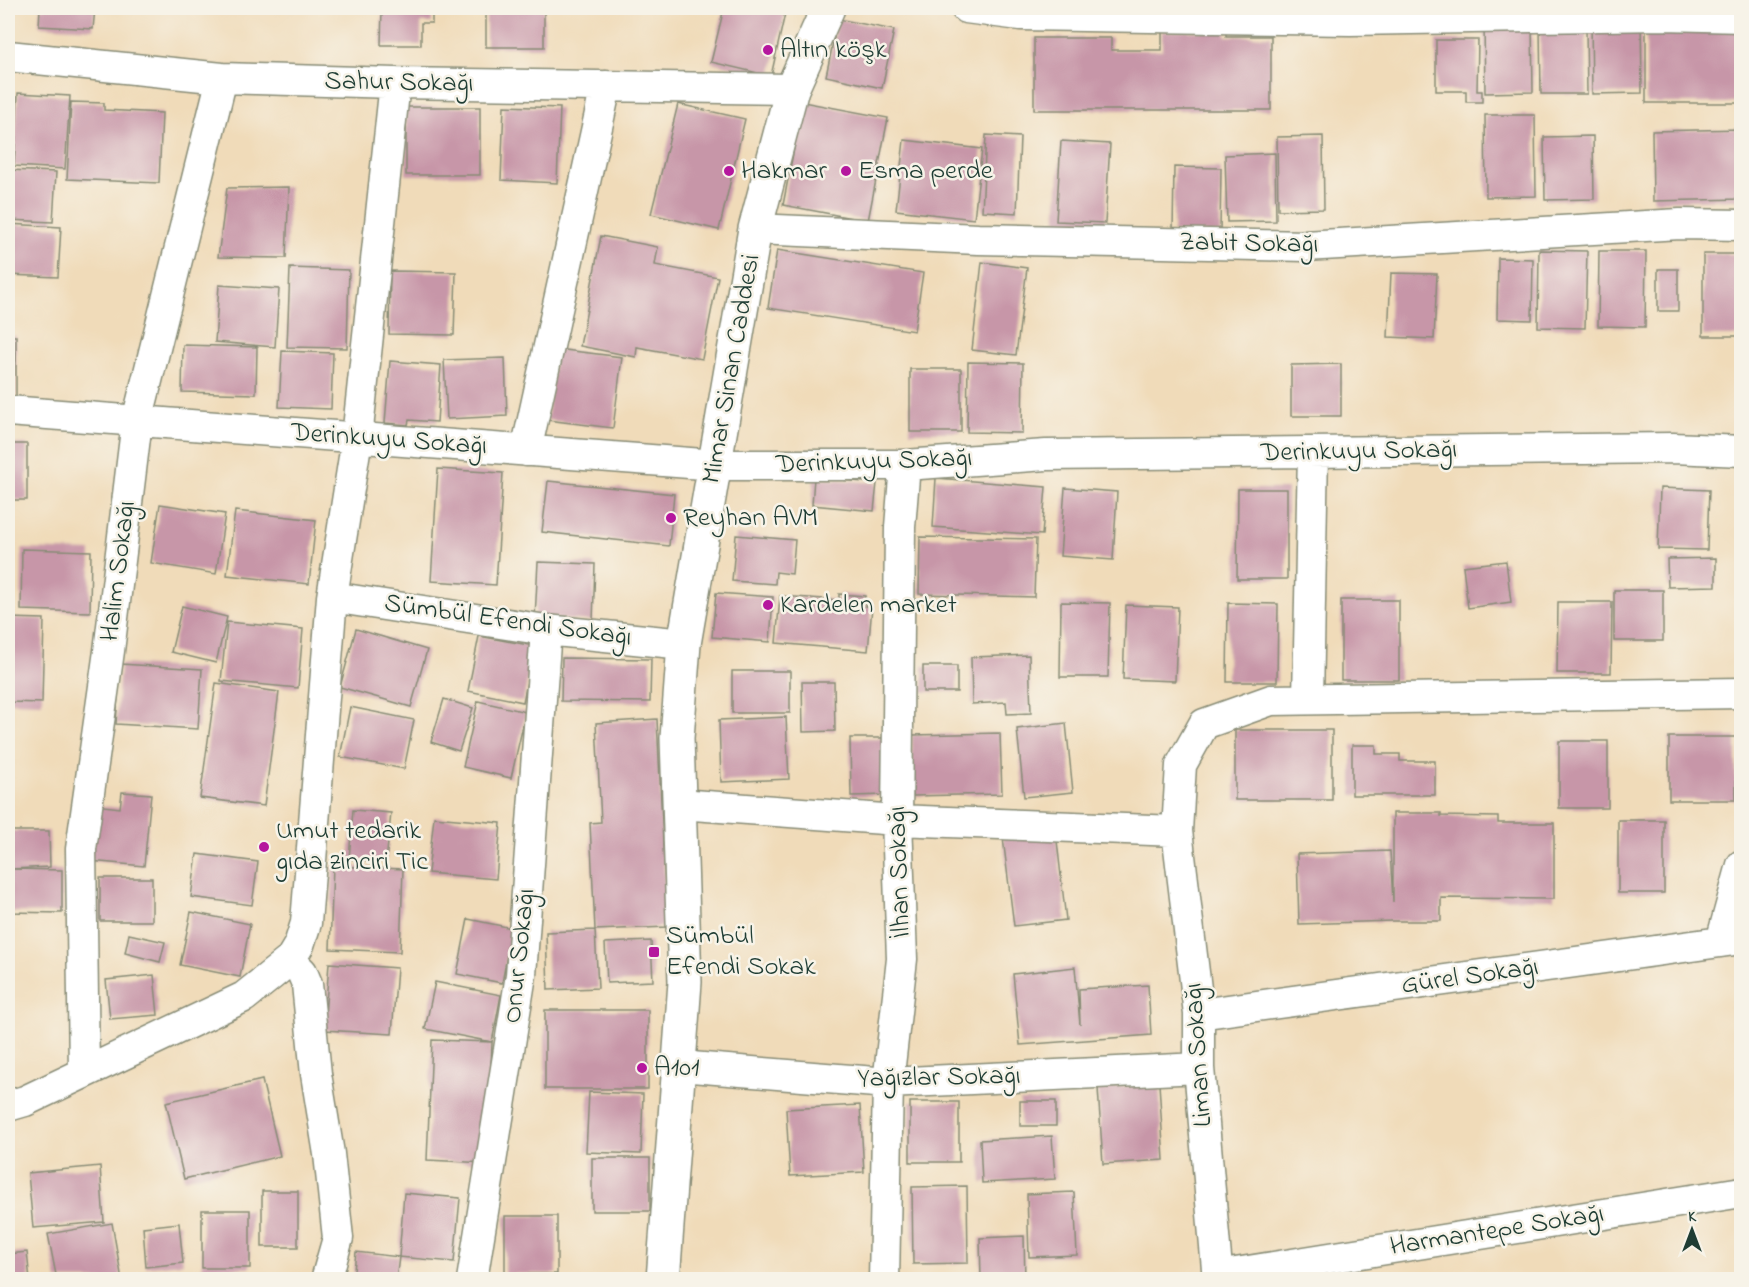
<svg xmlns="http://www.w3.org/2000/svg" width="1749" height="1287" viewBox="0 0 1749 1287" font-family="'Indie Flower',sans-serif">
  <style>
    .building { fill: #c796a8 }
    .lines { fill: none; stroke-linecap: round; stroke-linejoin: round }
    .minor-casing { stroke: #888c76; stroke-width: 33 }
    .tertiary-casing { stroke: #888c76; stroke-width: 36 }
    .minor { stroke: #fff; stroke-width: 30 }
    .tertiary { stroke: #fff; stroke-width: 33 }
    .poi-dot { fill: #b5179e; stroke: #f7f3e8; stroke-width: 2 }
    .labels { text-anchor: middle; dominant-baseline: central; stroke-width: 5; stroke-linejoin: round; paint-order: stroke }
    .poi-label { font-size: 27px; fill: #1f3d34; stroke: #f7f3e8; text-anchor: start }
    .street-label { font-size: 27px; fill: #1f3d34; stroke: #f7f3e8 }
  </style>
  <rect width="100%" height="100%" fill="#f7f3e8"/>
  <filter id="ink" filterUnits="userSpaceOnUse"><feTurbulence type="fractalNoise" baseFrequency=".0167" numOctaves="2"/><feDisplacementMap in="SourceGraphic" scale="12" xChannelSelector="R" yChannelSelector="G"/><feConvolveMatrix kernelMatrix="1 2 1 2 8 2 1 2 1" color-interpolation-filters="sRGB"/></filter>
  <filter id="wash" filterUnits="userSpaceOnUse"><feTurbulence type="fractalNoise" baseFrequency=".008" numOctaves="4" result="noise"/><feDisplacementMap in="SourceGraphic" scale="24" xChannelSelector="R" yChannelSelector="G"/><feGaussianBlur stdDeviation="1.35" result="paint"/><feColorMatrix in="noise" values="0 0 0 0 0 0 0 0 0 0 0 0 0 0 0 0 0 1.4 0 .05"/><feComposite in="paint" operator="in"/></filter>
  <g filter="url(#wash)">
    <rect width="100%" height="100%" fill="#f0dbb9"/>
    <g id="blocks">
      <!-- building -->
      <path class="building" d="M40 8H95L93 29 39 26Z
        M382 8H432V23H421V45H381Z
        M486 8H544V47H486Z
        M724 8 786 9 771 76 711 62Z
        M1641 18 1642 93 1592 94 1591 19Z
        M838 19 894 30 882 88 826 76Z
        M1646 23H1742V103H1646Z
        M1484 25H1532L1533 92 1485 93Z
        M1586 27 1587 94H1541L1540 28Z
        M1162 31H1226V36H1271V110H1034V38H1111V50H1162Z
        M1436 40H1478L1477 91H1482V102H1466V91H1436Z
        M18 93 70 96 65 169 14 166Z
        M71 102 104 103V110L162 113 159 183 67 179Z
        M803 102 888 118 868 221 783 205Z
        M678 104 745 119 719 230 651 214Z
        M504 106 560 108 557 183 501 180Z
        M406 107H480V175H406Z
        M1485 115H1535L1536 196 1486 197Z
        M1742 129V199L1653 201 1652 131Z
        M986 135 1020 137 1017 213 982 211Z
        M1323 136 1324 209 1278 210 1277 137Z
        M1593 136 1594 199 1545 200 1544 137Z
        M904 140 982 149 974 219 896 210Z
        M1061 141 1110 144 1105 223 1056 221Z
        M1275 153 1276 221 1227 222 1225 155Z
        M1174 167 1221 168 1220 233 1173 232Z
        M8 170 56 172 53 222 8 220Z
        M289 187 286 258 218 257 227 188Z
        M8 224 61 227 58 277 8 275Z
        M601 236 658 247 655 265 718 277 702 359 637 347 636 357 580 346Z
        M777 250 923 273 914 331 768 308Z
        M1539 250 1587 251 1585 328 1538 327Z
        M1599 251H1646L1645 327 1598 326Z
        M1703 254H1742V336H1703Z
        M1498 258 1533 259 1532 320 1497 319Z
        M982 262 1027 268 1016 355 972 350Z
        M290 268 349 270 347 348 287 347Z
        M1658 269H1678V311H1658Z
        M390 271 456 272 454 335 389 334Z
        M1391 273 1437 274 1434 339 1388 337Z
        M219 285 279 289 275 347 215 342Z
        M8 336H16V397H8Z
        M183 345 257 347 256 394 182 392Z
        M556 349 622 357 613 428 547 420Z
        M282 351 333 353 331 409 279 407Z
        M505 358 507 416 447 419 444 360Z
        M390 361 441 365 437 422 409 420 408 425 385 423Z
        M968 362 1023 363 1022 433 967 432Z
        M1341 364V416H1291V365Z
        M910 369H961V432H910Z
        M8 444H27V500H8Z
        M438 469 503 473 496 585 431 581Z
        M814 478 877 483 874 511 812 505Z
        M936 478 1046 487 1042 535 933 527Z
        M548 481 674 494 669 546 542 532Z
        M1065 488 1117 492 1113 560 1060 556Z
        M1660 488 1709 490 1707 550 1658 549Z
        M1238 489H1287V579H1237Z
        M160 504 225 514 216 574 151 563Z
        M235 511 316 520 309 584 227 575Z
        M736 535 795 540 792 574 776 572 775 584 732 581Z
        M920 537 1036 539 1034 597 919 594Z
        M22 549 91 551 90 612 21 610Z
        M1716 558V586L1668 587 1667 559Z
        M1506 561 1511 602 1468 608 1463 566Z
        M538 562 595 564 593 621 535 618Z
        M1614 590H1663V641H1614Z
        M716 593 773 597 770 642 712 637Z
        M839 594 865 596V606L872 607 868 651 776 643 780 596 839 600Z
        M1341 600H1399V680H1341Z
        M1061 602 1110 603 1108 677H1060Z
        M1558 602H1612L1611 673H1557Z
        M1228 603 1278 604 1277 682H1227Z
        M1126 605 1178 607 1175 681 1123 679Z
        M182 606 227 617 216 663 171 652Z
        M8 618 44 619 42 703 8 702Z
        M227 622 303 629 298 688 221 681Z
        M356 629 427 650 411 707 340 687Z
        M479 636 534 646 523 702 468 691Z
        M1029 655 1031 713 1007 714 1006 702 972 704 971 657Z
        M562 658 651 659 650 702 561 701Z
        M120 664 202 669 198 729 116 724Z
        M923 666H957V692H923Z
        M732 671H790V713H732Z
        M802 682H834L835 731 803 732Z
        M216 683 279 692 264 806 200 798Z
        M444 699 473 708 459 751 431 742Z
        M478 701 526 712 511 778 463 767Z
        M350 707 414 720 404 769 340 757Z
        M786 717 789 779 721 782 719 720Z
        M657 719 667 927 595 930 590 823 601 822 596 723Z
        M1066 723 1073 792 1024 797 1017 729Z
        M1235 730H1332V800H1235Z
        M1000 733 1002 794 913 796 912 735Z
        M1669 737H1736V800H1669Z
        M850 738H885L886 795 851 796Z
        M1559 741H1608V808H1559Z
        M1352 745H1376V754H1400V761H1435V795H1352Z
        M122 792 151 794 144 866 90 861 95 805 120 808Z
        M353 810 391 813 386 862 349 859Z
        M1393 813H1441V816L1498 817V823H1554V899L1441 898V921H1392L1299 924 1297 854 1390 851 1393 902Z
        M434 817 501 823 496 879 428 873Z
        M1618 820H1664V893H1618Z
        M8 831H49L50 867 11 869 62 870V913L8 912Z
        M1056 832 1066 920 1014 926 1003 838Z
        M197 854 258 862 252 905 191 897Z
        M333 866 403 869 400 952 330 949Z
        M100 878H152V921H100Z
        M191 912 250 924 240 977 180 965Z
        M468 919 512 928 502 983 457 974Z
        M595 930 598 988 548 990 546 932Z
        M129 934 165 942 160 962 125 953Z
        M651 941 653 981 607 983 605 943Z
        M329 963 397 968 392 1034 324 1030Z
        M1075 967 1080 1025 1079 989 1148 985 1151 1035 1020 1045 1013 974Z
        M154 975 158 1015 110 1019 106 980Z
        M435 982 501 995 492 1042 425 1029Z
        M545 1010H648V1089H545Z
        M432 1040 492 1042 487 1163 427 1160Z
        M262 1080 280 1156 184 1179 166 1102Z
        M1159 1084 1164 1160 1103 1164 1098 1088Z
        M589 1092 643 1094 641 1154 586 1152Z
        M1020 1101H1056V1126H1020Z
        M910 1102H959V1162H910Z
        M860 1105 864 1172 790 1176 786 1109Z
        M1052 1136 1055 1179 982 1183 980 1140Z
        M592 1158H650V1211H592Z
        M100 1166 104 1222 33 1228 28 1173Z
        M967 1186 968 1263 913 1264 912 1187Z
        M262 1191H298V1247H262Z
        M1074 1192 1077 1255 1029 1257 1027 1194Z
        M404 1193 460 1198 454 1262 399 1257 396 1280H353L356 1252 399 1257Z
        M202 1210H250V1268H202Z
        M505 1216H557V1274H505Z
        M112 1223 122 1280H57L48 1234Z
        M179 1223 183 1263 146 1267 143 1227Z
        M1024 1236 1025 1280H981L980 1238Z
        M27 1252 30 1280H8V1254Z"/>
    </g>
  </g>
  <g filter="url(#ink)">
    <use href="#blocks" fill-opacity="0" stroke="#888c76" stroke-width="1.5"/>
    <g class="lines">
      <!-- minor casing -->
      <g class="minor-casing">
        <path id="minor" d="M966 8 1020 15 1350 20 1665 15 1742 17
          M8 56 222 78 395 83 792 89
          M755 229 978 239 1305 246 1680 224 1742 225
          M8 411 716 465H905L1046 455 1673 448 1742 451
          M526 451 606 86
          M332 597 546 630 684 644
          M1308 699 1313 452
          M679 804 897 820 1177 831 1181 765 1204 724 1271 700 1742 693
          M1177 831 1199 1014V1068L1218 1280
          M1721 942 1742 865
          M290 960 302 972 307 984 316 1074 329 1154 338 1238 326 1280
          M1199 1014 1742 939
          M679 1066 888 1083 1199 1068
          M84 1072 81 849 109 651 137 421 222 78
          M8 1106 25 1101 244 997 290 960 299 945 306 923 332 597 357 438 395 83
          M1217 1276 1742 1192
          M472 1280 521 975 546 630
          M884 1280 888 1083 902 959 897 820 900 527 905 465"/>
      </g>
      <!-- tertiary casing -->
      <g class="tertiary-casing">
        <path id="tertiary" d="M663 1280 685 982 677 738 684 644 755 229 792 89 828 8"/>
      </g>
      <!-- minor -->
      <use href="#minor" class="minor"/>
      <!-- tertiary -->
      <use href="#tertiary" class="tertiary"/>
    </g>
  </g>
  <!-- markers -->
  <g class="poi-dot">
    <circle cx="768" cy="50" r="6"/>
    <circle cx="729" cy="171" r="6"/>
    <circle cx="846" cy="171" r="6"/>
    <circle cx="671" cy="518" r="6"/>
    <circle cx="768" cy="605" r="6"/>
    <circle cx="264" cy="847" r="6"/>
    <rect x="648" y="946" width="12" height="12" rx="3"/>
    <circle cx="642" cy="1068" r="6"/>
  </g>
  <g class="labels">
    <!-- poi labels -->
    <g class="poi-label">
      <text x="780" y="50">Altın köşk</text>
      <text x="741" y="171">Hakmar</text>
      <text x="858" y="171">Esma perde</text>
      <text x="683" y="518">Reyhan AVM</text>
      <text x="780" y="605">Kardelen market</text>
      <text x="276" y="831">Umut tedarik<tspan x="276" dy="31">gıda zinciri Tic</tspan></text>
      <text x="666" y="936">Sümbül<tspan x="666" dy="31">Efendi Sokak</tspan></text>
      <text x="654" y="1068">A101</text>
    </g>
    <!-- street labels -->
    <g class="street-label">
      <text transform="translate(399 83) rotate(1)">Sahur Sokağı</text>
      <text transform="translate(1249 244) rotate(1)">Zabit Sokağı</text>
      <text transform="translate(732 369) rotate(-80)">Mimar Sinan Caddesi</text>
      <text transform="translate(389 440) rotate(4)">Derinkuyu Sokağı</text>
      <text transform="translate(1359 452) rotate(-1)">Derinkuyu Sokağı</text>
      <text transform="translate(874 462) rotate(-2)">Derinkuyu Sokağı</text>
      <text transform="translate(119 571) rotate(-83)">Halim Sokağı</text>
      <text transform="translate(508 621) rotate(8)">Sümbül Efendi Sokağı</text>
      <text transform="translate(900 872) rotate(-92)">İlhan Sokağı</text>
      <text transform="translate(520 956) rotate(-84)">Onur Sokağı</text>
      <text transform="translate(1470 977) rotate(-8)">Gürel Sokağı</text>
      <text transform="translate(1199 1055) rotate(-94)">Liman Sokağı</text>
      <text transform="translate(939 1078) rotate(-1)">Yağızlar Sokağı</text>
      <text transform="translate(1497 1231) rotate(-9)">Harmantepe Sokağı</text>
    </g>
  </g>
  <!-- margin -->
  <rect width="1749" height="1287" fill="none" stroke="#f7f3e8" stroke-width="30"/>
  <!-- north arrow -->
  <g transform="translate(1692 1230)" stroke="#f7f3e8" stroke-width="4.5" paint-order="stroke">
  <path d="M0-4.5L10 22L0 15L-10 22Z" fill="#1f3d34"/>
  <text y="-9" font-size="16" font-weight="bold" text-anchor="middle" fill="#1f3d34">K</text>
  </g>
</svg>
